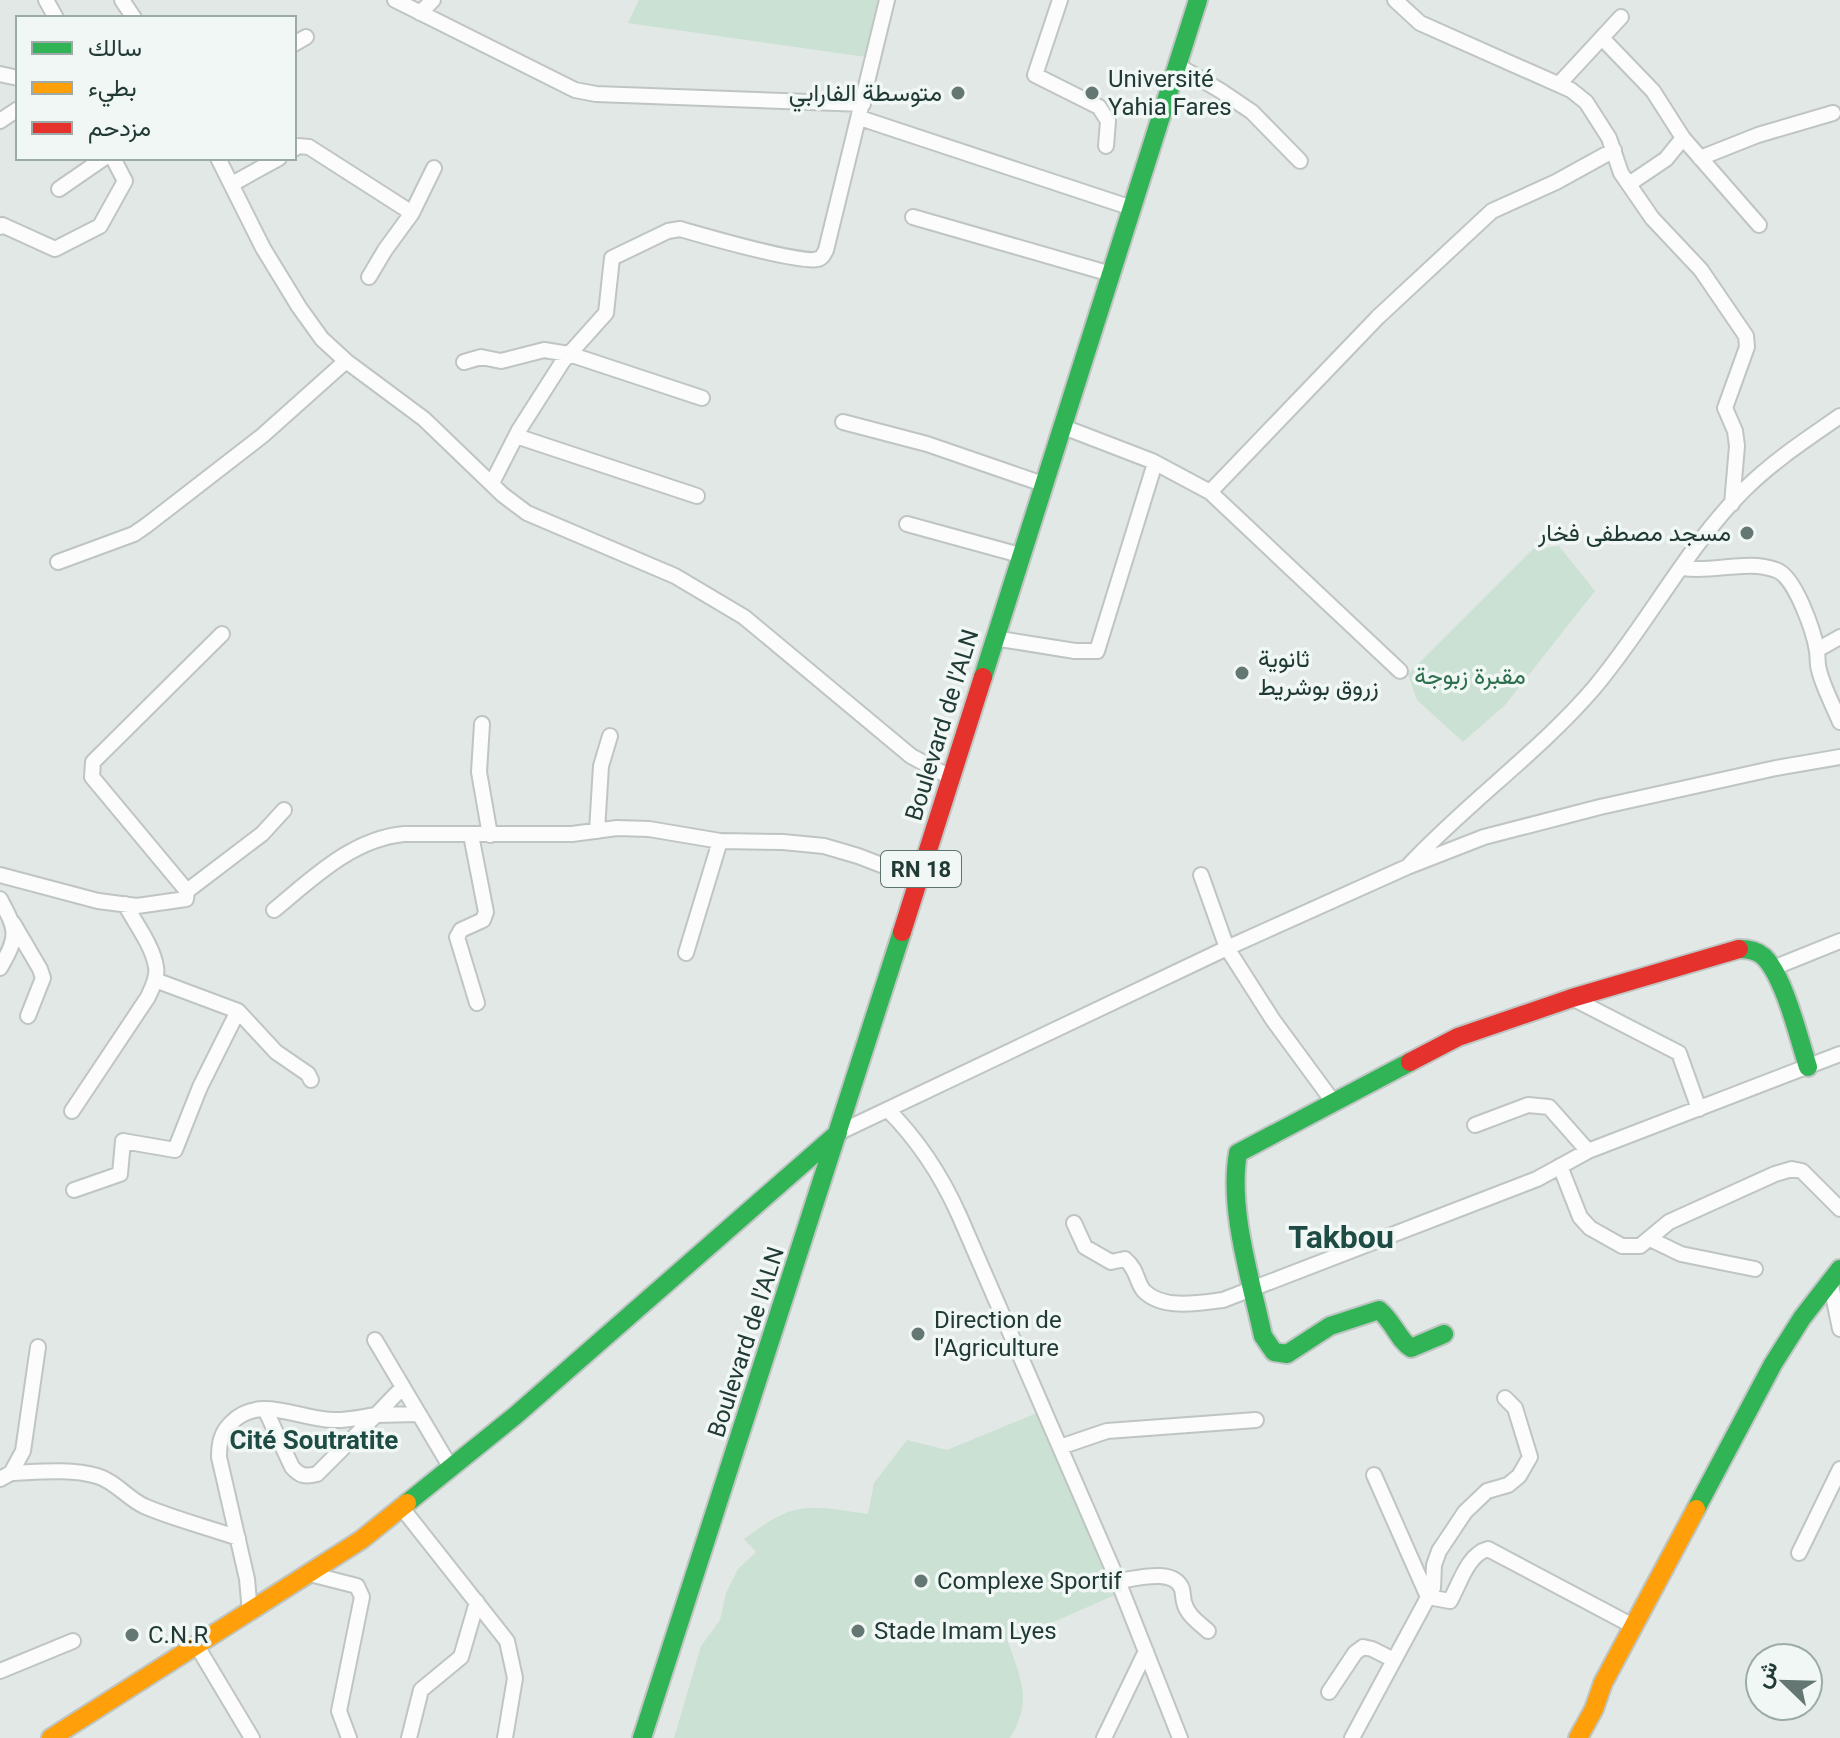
<svg xmlns="http://www.w3.org/2000/svg" width="1840" height="1738" viewBox="0 0 1840 1738" font-family="Roboto,Vazirmatn,sans-serif">
  <style>
    .green { fill: #cbe1d3 }
    .lines { fill: none; stroke-linecap: round; stroke-linejoin: round }
    .street-casing { stroke: #bfc5c2; stroke-width: 18 }
    .fast-casing { stroke: #bec5c3; stroke-width: 22 }
    .slow-casing { stroke: #bec5c3; stroke-width: 22 }
    .jam-casing { stroke: #bec5c3; stroke-width: 22 }
    .street { stroke: #fbfcfb; stroke-width: 14 }
    .fast { stroke: #30b455; stroke-width: 18 }
    .slow { stroke: #ff9f0a; stroke-width: 18 }
    .jam { stroke: #e5322d; stroke-width: 18 }
    .poi-dot { fill: #657773; stroke: #f0f7f4; stroke-width: 3 }
    .labels { text-anchor: middle; dominant-baseline: central; stroke-width: 7; stroke-linejoin: round; paint-order: stroke }
    .shield { fill: #f0f7f4; stroke: #5f736e; stroke-width: 2 }
    .shield-label { font-size: 22px; font-weight: bold; fill: #213a35 }
    .poi-label { font-size: 24px; fill: #213a35; stroke: #f0f7f4; text-anchor: start }
    .park-label { font-size: 24px; fill: #2d6f4d; stroke: #f0f7f4 }
    .street-label { font-size: 24px; fill: #213a35; stroke: #f0f7f4 }
    .neighbourhood-label { font-size: 26px; font-weight: bold; fill: #1e4b44; stroke: #f0f7f4 }
    .district-label { font-size: 32px; font-weight: bold; fill: #1e4b44; stroke: #f0f7f4 }
  </style>
  <rect width="100%" height="100%" fill="#e2e8e5"/>
  <!-- green -->
  <path class="green" d="M639 0H881L866 57 628 23Z
    M1559 546 1595 591 1505 705 1463 742 1417 700 1408 674 1533 549Z
    M1037 1413 1115 1595 1008 1642C1021 1680 1033 1700 1010 1738H674L701 1646 720 1620 726 1593 738 1569 756 1552 744 1539C795 1500 807 1505 868 1514L874 1483 907 1440 947 1450Z"/>
  <g class="lines">
    <!-- street casing -->
    <g class="street-casing">
      <path id="street" d="M46 0 56 18
        M122 0 134 18
        M395 0 575 90 596 94 863 104
        M1060 0 1035 75 1099 107 1108 121 1106 146
        M1395 0 1420 23 1571 90 1586 102 1609 138 1621 173 1652 218 1701 270 1746 336 1747 347 1725 408 1735 431 1737 446 1732 504
        M420 13 433 0
        M1602 38 1653 91 1683 138 1759 225
        M294 44 306 37
        M1177 65 1221 91 1252 112 1300 161
        M0 74 18 78
        M1559 84 1621 17
        M860 118 1132 208
        M0 121 18 109
        M294 149 298 146 309 147 412 213
        M218 158 263 248 299 307 322 339 346 361 424 419 503 495 527 513 675 576 744 617 911 756 950 777
        M1700 158 1758 135 1833 113
        M232 184 279 158
        M1629 184 1666 159 1683 138
        M59 189 104 158
        M913 217 1111 274
        M0 227 2 225 55 249 100 226 125 181 113 158
        M369 277 385 250 412 213 434 168
        M464 362 481 357 501 361 544 350 569 354 702 398
        M843 422 927 444 1043 484
        M1061 426 1152 461 1210 492 1400 671
        M516 436 697 496
        M492 483 519 430 563 361 606 313 612 258 668 231 680 229C701 235 804 265 818 259 822 258 824 254 826 250L887 0
        M1210 492 1378 317 1492 211 1556 182 1614 150
        M907 524 1020 555
        M58 562 134 534 147 525 262 436 346 361
        M1683 568C1713 573 1747 559 1776 570 1795 576 1814 632 1817 651 1818 657 1817 664 1819 670 1823 687 1833 705 1840 722
        M994 638 1075 651H1097L1155 463
        M1817 650 1840 637
        M482 724 479 772 490 835
        M597 831 601 766 610 736
        M471 835 486 912 483 920 461 930 457 937 477 1003
        M1410 864C1468 802 1539 752 1594 688 1647 625 1686 548 1744 490 1773 461 1807 439 1840 416
        M0 875 98 901 137 906 186 899 187 891 92 777 93 762 222 634
        M1201 875 1227 948 1273 1020 1334 1103
        M187 891 262 834 284 810
        M0 899C17 931 19 935 0 968
        M274 910C313 878 352 839 404 834H572L617 828 649 829 720 841 783 842 824 846 858 856 918 879
        M13 923 40 969 43 978 28 1016
        M686 953 720 841
        M1773 968 1840 941
        M155 980 238 1011 276 1052 308 1074 311 1080
        M1572 998 1679 1053 1699 1109
        M888 1110C919 1141 941 1175 959 1215L1118 1581 1180 1738
        M72 1111 148 997C152 988 158 977 156 967 153 946 135 923 125 904
        M1475 1125 1528 1105 1549 1107 1588 1151
        M838 1133 1227 948 1407 867 1484 837 1600 807 1776 768 1840 757
        M1560 1166 1580 1217 1590 1228 1622 1246H1640L1669 1222 1775 1174 1792 1169 1802 1171 1840 1209
        M74 1190 120 1174 123 1141 175 1150 200 1087 238 1011
        M1074 1223 1085 1247 1111 1262 1125 1259C1138 1270 1136 1282 1144 1291 1163 1310 1199 1303 1223 1300L1537 1179 1588 1151 1840 1054
        M1650 1239 1681 1254 1755 1269
        M1830 1280 1840 1329
        M375 1340 451 1468
        M402 1388 376 1415 418 1414
        M265 1409 292 1467C300 1476 305 1477 317 1474L376 1415
        M1060 1447 1107 1431 1256 1420
        M11 1473C38 1472 70 1468 97 1476 115 1481 127 1498 144 1506 174 1519 207 1527 238 1538
        M1374 1475 1428 1597 1450 1601C1460 1583 1468 1554 1488 1549L1633 1626
        M0 1479 11 1473 23 1451 38 1347
        M402 1508 507 1641 515 1678 505 1738
        M1799 1553 1840 1469
        M310 1574 357 1586 362 1597 339 1711 349 1738
        M1118 1581C1135 1579 1174 1567 1182 1589 1183 1593 1183 1598 1184 1602 1187 1615 1198 1622 1208 1631
        M250 1613 247 1579 219 1457C219 1443 221 1433 231 1423 259 1394 298 1419 332 1420 346 1421 362 1417 376 1415
        M197 1646 252 1738
        M0 1671 73 1641
        M1329 1692 1355 1653 1363 1647 1372 1649 1394 1660
        M409 1738 421 1690 461 1657 477 1602
        M1104 1738 1146 1651
        M1352 1738 1433 1588 1434 1565 1439 1551 1465 1512 1487 1491 1508 1485 1519 1476 1530 1457 1515 1408 1505 1398"/>
    </g>
    <!-- fast casing -->
    <g class="fast-casing">
      <path id="fast" d="M983 677 1198 0
        M1739 949C1747 949 1756 950 1763 956 1784 975 1799 1039 1808 1067
        M1410 1062 1238 1153C1228 1209 1251 1280 1263 1336L1274 1352 1287 1354 1330 1326 1379 1310C1393 1321 1399 1341 1411 1348L1444 1334
        M407 1503 516 1415 838 1133
        M1696 1509 1773 1364 1802 1318 1840 1269
        M642 1738 902 932"/>
    </g>
    <!-- slow casing -->
    <g class="slow-casing">
      <path id="slow" d="M51 1738 361 1540 407 1503
        M1578 1738 1594 1709 1603 1683 1696 1509"/>
    </g>
    <!-- jam casing -->
    <g class="jam-casing">
      <path id="jam" d="M902 932 983 677
        M1410 1062 1458 1037 1572 998 1739 949"/>
    </g>
    <!-- street -->
    <use href="#street" class="street"/>
    <!-- fast -->
    <use href="#fast" class="fast"/>
    <!-- slow -->
    <use href="#slow" class="slow"/>
    <!-- jam -->
    <use href="#jam" class="jam"/>
  </g>
  <!-- markers -->
  <g class="poi-dot">
    <circle cx="958" cy="93" r="8"/>
    <circle cx="1092" cy="93" r="8"/>
    <circle cx="1747" cy="533" r="8"/>
    <circle cx="1242" cy="673" r="8"/>
    <circle cx="918" cy="1334" r="8"/>
    <circle cx="921" cy="1581" r="8"/>
    <circle cx="858" cy="1631" r="8"/>
    <circle cx="132" cy="1635" r="8"/>
  </g>
  <g class="labels">
    <!-- shield labels -->
    <rect class="shield" x="881" y="851" width="80" height="36" rx="6"/>
    <g class="shield-label">
      <text x="921" y="869">RN 18</text>
    </g>
    <!-- poi labels -->
    <g class="poi-label">
      <text x="1108" y="79">Université<tspan x="1108" dy="28">Yahia Fares</tspan></text>
      <text x="942" y="93" text-anchor="end">متوسطة الفارابي</text>
      <text x="1731" y="533" text-anchor="end">مسجد مصطفى فخار</text>
      <text x="1258" y="659">ثانوية<tspan x="1258" dy="28">زروق بوشريط</tspan></text>
      <text x="934" y="1320">Direction de<tspan x="934" dy="28">l'Agriculture</tspan></text>
      <text x="937" y="1581">Complexe Sportif</text>
      <text x="874" y="1631">Stade Imam Lyes</text>
      <text x="148" y="1635">C.N.R</text>
    </g>
    <!-- park labels -->
    <g class="park-label">
      <text x="1470" y="676">مقبرة زبوجة</text>
    </g>
    <!-- street labels -->
    <g class="street-label">
      <text transform="translate(942 725) rotate(-73)">Boulevard de l'ALN</text>
      <text transform="translate(746 1342) rotate(-72)">Boulevard de l'ALN</text>
    </g>
    <!-- neighbourhood labels -->
    <g class="neighbourhood-label">
      <text x="314" y="1440">Cité Soutratite</text>
    </g>
    <!-- district labels -->
    <g class="district-label">
      <text x="1341" y="1237">Takbou</text>
    </g>
  </g>
  <!-- legend -->
  <rect x="16" y="16" width="280" height="144" fill="#f0f7f4" stroke="#9daba8" stroke-width="2"/>
  <rect x="32" y="42" width="40" height="12" fill="#30b455" stroke="#9daba8" stroke-width="2"/>
  <text x="88" y="56" font-size="24" fill="#213a35">سالك</text>
  <rect x="32" y="82" width="40" height="12" fill="#ff9f0a" stroke="#9daba8" stroke-width="2"/>
  <text x="88" y="96" font-size="24" fill="#213a35">بطيء</text>
  <rect x="32" y="122" width="40" height="12" fill="#e5322d" stroke="#9daba8" stroke-width="2"/>
  <text x="88" y="136" font-size="24" fill="#213a35">مزدحم</text>
  <!-- north arrow -->
  <g transform="translate(1784 1682) rotate(293)"><circle r="38" fill="#f0f7f4" stroke="#9daba8" stroke-width="2"/>
  <path d="M0-6L14 30L0 20L-14 30Z" fill="#657773"/>
  <text y="-12" font-size="22" font-weight="bold" text-anchor="middle" fill="#213a35">ش</text>
  </g>
</svg>
